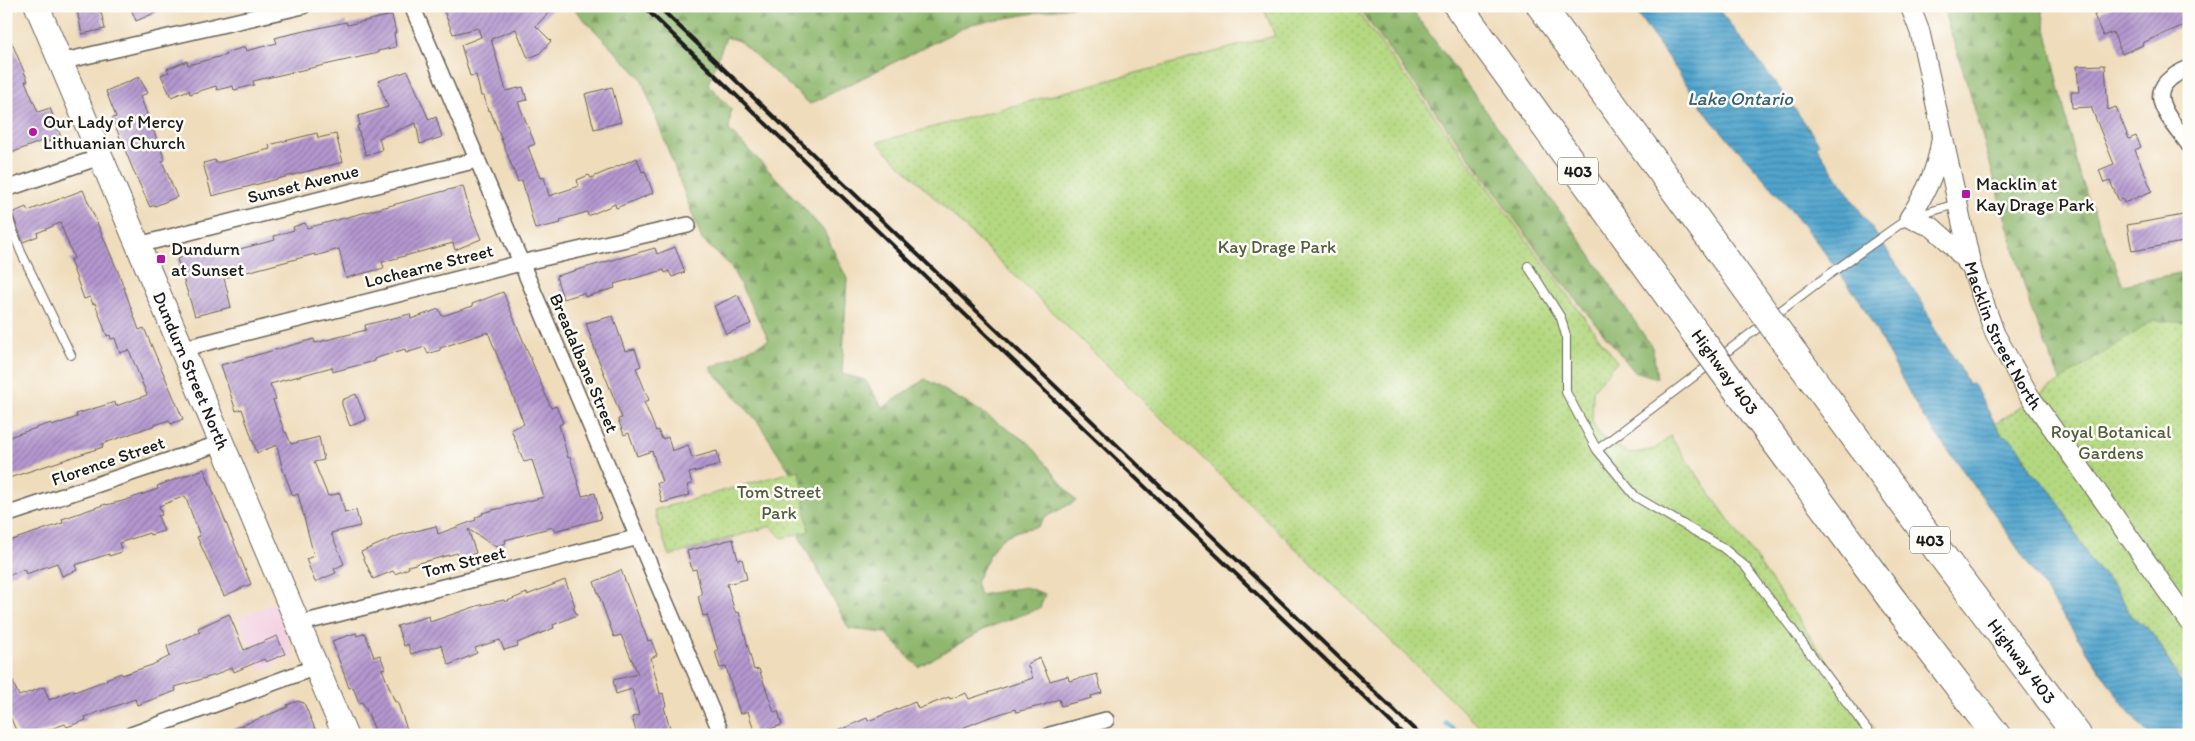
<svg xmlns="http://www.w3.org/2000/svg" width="2195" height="741" viewBox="0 0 2195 741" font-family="Itim,sans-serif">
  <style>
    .built { fill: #f2cfe1 }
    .forest { fill: url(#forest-firs); stroke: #566a45 }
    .park { fill: url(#park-dots); stroke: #687a4e }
    .water { fill: url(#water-rules); stroke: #366074 }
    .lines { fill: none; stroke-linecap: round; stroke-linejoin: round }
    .stream { stroke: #51a4cd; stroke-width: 5 }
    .building { fill: url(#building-hatch) }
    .service-casing { stroke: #665f54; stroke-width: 10 }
    .minor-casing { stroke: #665f54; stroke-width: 18 }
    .tertiary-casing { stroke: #665f54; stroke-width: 21 }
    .primary-casing { stroke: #665f54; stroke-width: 26 }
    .motorway-casing { stroke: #665f54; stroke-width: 30 }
    .service { stroke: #fff; stroke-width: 8 }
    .minor { stroke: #fff; stroke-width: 15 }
    .tertiary { stroke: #fff; stroke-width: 19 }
    .primary { stroke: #fff; stroke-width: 24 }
    .motorway { stroke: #fff; stroke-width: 28 }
    .rail { stroke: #1c1c1c; stroke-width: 4 }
    .motorway-bridge-casing { stroke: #665f54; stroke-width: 30; stroke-linecap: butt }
    .motorway-bridge { stroke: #fff; stroke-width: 28 }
    .poi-dot { fill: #b5179e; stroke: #fdfcf7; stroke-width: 2 }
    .labels { text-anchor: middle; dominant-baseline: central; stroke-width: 5; stroke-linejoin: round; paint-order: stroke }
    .shield { fill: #fdfcf7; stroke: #605f5e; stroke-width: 1 }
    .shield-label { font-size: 16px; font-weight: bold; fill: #1c1c1c }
    .poi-label { font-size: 18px; fill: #1c1c1c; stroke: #fdfcf7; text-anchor: start }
    .street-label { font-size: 18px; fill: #1c1c1c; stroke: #fdfcf7 }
    .park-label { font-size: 18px; fill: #515e3f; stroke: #fdfcf7 }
    .water-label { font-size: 19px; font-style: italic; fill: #366074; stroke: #fdfcf7 }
  </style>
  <defs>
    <pattern id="forest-firs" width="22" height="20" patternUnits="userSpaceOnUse" patternTransform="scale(1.25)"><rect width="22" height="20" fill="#8fb86e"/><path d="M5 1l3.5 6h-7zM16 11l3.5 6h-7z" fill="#74955a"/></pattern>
    <pattern id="park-dots" width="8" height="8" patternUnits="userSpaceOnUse" patternTransform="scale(1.25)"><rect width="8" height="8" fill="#b4d880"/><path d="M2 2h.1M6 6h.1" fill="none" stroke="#9ab96e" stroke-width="1.8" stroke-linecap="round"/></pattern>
    <pattern id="water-rules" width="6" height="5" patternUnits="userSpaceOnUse" patternTransform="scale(1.25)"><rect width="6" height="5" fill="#51a4cd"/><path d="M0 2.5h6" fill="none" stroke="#4285a6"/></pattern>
    <pattern id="building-hatch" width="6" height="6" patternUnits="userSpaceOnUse" patternTransform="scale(1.25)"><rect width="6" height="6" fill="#b497cf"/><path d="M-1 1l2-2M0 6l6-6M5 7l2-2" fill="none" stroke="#927aa7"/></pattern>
  </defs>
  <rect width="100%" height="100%" fill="#fdfcf7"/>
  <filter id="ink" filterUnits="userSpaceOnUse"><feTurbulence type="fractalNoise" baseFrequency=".02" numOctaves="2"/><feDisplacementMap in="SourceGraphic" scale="10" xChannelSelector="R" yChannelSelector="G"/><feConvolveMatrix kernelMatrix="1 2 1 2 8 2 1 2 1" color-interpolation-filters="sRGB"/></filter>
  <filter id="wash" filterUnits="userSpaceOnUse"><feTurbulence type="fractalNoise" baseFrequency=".0096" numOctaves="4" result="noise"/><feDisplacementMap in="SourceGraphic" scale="20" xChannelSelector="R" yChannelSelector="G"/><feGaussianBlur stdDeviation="1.12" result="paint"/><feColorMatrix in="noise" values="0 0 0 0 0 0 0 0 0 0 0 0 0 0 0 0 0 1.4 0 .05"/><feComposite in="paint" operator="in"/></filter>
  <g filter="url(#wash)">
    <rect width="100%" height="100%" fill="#efdcbb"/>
    <!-- built -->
    <path class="built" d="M275 603 294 655 260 672 238 617Z"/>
    <!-- forest -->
    <path class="forest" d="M571 6H1076L971 24 810 104 739 41 726 37 708 84 731 109 729 130 785 187 824 231 847 279 842 374 865 380 883 408 925 379 980 411 1030 444 1076 501 1044 518 1038 527C995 532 994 547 976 582L980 595 1025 587 1045 594 1040 608 987 628 918 667 886 633 849 629 800 538 798 484 758 422 710 368 769 340 730 265 702 240 641 78Z
      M1357 6H1409L1575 232 1653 349 1657 378 1634 371 1552 270Z
      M1942 6H2041L2078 171 2123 285 2189 271V472L2078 424 2031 309 1969 89Z"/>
    <!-- park -->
    <path class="park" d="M1263 6H1353L1617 362 1593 390 1592 421 1600 436 1630 454 1655 449 1670 436 1879 735H1488L877 142 1275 36Z
      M2154 320 2189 323V687L2169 662 2167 656 2156 639 2157 637 2131 615 2116 588 2091 562 2064 511 2042 481 2031 472 2026 458 2018 446 2008 437 2002 435 1995 424Z
      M799 470 809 531 782 538 771 526 669 556 654 510Z"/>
    <!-- water -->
    <path class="water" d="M1632 6H1716L1787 98 1819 143 1816 146 1922 302 1936 332 1958 364 1968 384 1972 383C1983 399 1991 418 2002 435L2008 437 2018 446 2025 458 2031 472 2042 481 2052 493 2064 511 2091 562 2116 588 2131 615 2157 637C2156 645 2166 654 2169 662L2189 695V735H2149L2124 706 1989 506 1919 411 1861 302 1816 241 1768 183 1712 121Z"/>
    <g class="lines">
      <!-- stream -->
      <path class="stream" d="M1446 723 1459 735"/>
    </g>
    <g id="blocks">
      <!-- building -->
      <path class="building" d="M76 6H97L98 12H101L105 29 82 34Z
        M130 6H171L136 21Z
        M442 6H555L536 26 551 41 539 54 528 58 516 29 491 39 506 91 523 87 527 100 518 102 535 144 528 147 540 178 544 177 549 196 579 186 577 180 589 175 591 178 637 158 642 172 645 171 653 193 616 208 615 204 588 216 587 212 560 220 561 223 535 229 522 180 518 182 490 110 488 111 484 96H481L476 75 470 76 461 45 481 37 478 28 453 34Z
        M2114 6H2189V23L2142 43 2143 45 2122 54 2113 32 2103 36 2094 15Z
        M392 15 396 33H394L396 47 378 51V53L253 81 254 85 234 90 233 86 217 90 216 86 190 94 189 90 171 97 161 75 169 72 167 69 187 61 188 65 226 55 225 53 245 47 246 51 277 43 275 38 282 36 346 22 347 25Z
        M6 29 28 81H25L38 112 50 108 61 137 48 142 47 139 6 155Z
        M2105 65 2108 110 2116 107 2129 139 2136 136 2141 147 2135 150 2152 191 2124 203 2123 199 2119 201 2110 181 2104 183 2099 170 2114 164 2091 107 2072 108 2071 92H2079L2077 66Z
        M408 71 429 120 436 117 442 137 420 144 416 123 379 138 382 150 366 155 357 126 360 125 358 116 388 107 378 81Z
        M139 77 148 93 140 96 165 160 162 161 177 197 155 206V205L150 207 134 172 112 118 116 117 106 91Z
        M612 87 621 122 594 129 585 94Z
        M317 133 318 138 336 134 343 162 212 196 203 163 215 160 216 163 270 149 269 145Z
        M463 186 470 212 481 239 455 250 453 243 382 262 384 268 346 278 339 249 315 256V254L224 278 231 307 195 316 177 259 208 250V252L215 250 216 255 275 240 274 236 294 230 293 227 305 223 307 228Z
        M83 190 119 274 139 330 144 328 183 419 171 424 169 420 102 444 103 447 6 479V438L51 423 52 426 77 417 76 414 115 402 116 406 147 395 129 350 120 353 115 338 111 339 110 335 107 336 95 303 93 304 90 297 84 299 70 260 74 258 60 223 37 233 38 236 23 242 12 213 26 207 28 211Z
        M2189 214V241L2132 251 2127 225Z
        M675 247 685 272 672 277 669 271 665 273 664 270 614 284 615 288 585 297 584 293 563 299 556 276 655 248 657 254Z
        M503 292 551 408 556 406 563 423 559 425 568 458 570 457 582 496 595 493 601 519 554 531 553 527 505 540 506 543 496 547 468 529 476 553 459 559 457 553 408 566 409 568 395 574 393 571 373 579 361 552 400 535 436 526 438 534 476 520 475 518 483 514 482 513 544 497 532 460 524 462 511 429 524 424 488 332 440 348V350L428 354 425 347 406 353 405 349 374 359 375 361 336 371 333 372 332 367 270 384 276 399 273 400 285 433 286 432 291 444 319 437 324 460 314 462 328 496 340 493 345 513 356 510 360 526 331 533 344 564 334 569 336 573 315 582 306 559 314 556 298 494 293 496 282 467 277 445 257 453 242 409 236 411 221 365 314 339 315 343 366 330 365 325 410 314 411 319 439 309 442 316 473 306 472 304Z
        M738 295 751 324 726 334 714 306Z
        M613 316 625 351 635 349 641 366 636 368 649 400 644 402 656 431 658 430 662 439 668 437 672 451 688 445 692 458 717 451 720 465 689 473 692 484 687 485 690 495 662 503 657 483 662 482 652 451 637 456 629 433 624 435 618 419 622 418 597 356 586 323Z
        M356 394 366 420 350 426 342 405V400Z
        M204 469 251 584 224 596 197 537 200 536 185 496 159 506 162 515 158 516 164 531 150 535 149 533 119 543 122 552 109 556V554L75 565 77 570 62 576 57 563 26 574 24 569 6 577V542L63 523 62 519 106 504V505L123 501 158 489 157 486Z
        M733 539 738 560 742 559 747 579 727 584 734 609 736 613 739 612 754 670 759 669 774 712 778 711 782 725 755 734 748 711 740 714 726 667 720 668 715 651 718 650 707 615 703 616 698 596 702 595 696 569 692 570 687 551Z
        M621 570 648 641 651 640 657 655 651 658 660 694 663 693 666 706 664 707 672 735H637L632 717 639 715 632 689 616 694 613 680 638 674 621 635 614 637 594 582Z
        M565 580 575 606 573 607 577 615 553 625 554 628 517 643 518 646 504 650 500 640 475 648 477 653 449 665 441 645 411 654 408 644 404 646 397 626 429 616 430 622 477 606 504 600 505 602 527 593V595Z
        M229 614 244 650 277 636 285 654 266 662 264 659 234 672 232 667 216 675 175 687 176 691 137 705 135 699 85 717 86 720 67 727 65 724 34 735H18L6 707V667L19 696 44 687 49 700 73 690 74 692 107 680 106 679 121 673 122 675 152 665 170 656 167 646 200 632 198 628Z
        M356 633 357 636 365 633 374 657 380 655 385 668 382 669 395 702 397 701 409 735H377L366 709 362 702 359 703 353 687 349 688 332 641Z
        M1040 658 1050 681 1068 676 1069 681 1097 674 1102 693 1091 696 1092 698 1061 706 1059 699 1044 705 1016 712 1015 709 987 718 945 735H828L867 718 868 721 915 702 918 709 949 697 950 699 966 693 969 699 1033 678 1027 664Z
        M298 701 304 703 316 731 308 735H218L288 707 287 705Z"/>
    </g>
  </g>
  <g filter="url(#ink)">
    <use href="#blocks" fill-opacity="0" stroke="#665f54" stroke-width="1"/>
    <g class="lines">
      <!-- service casing -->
      <g class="service-casing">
        <path id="service" d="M6 213 21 252 71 355
          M1528 266 1561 318 1566 336V392L1597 450 1636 497 1722 547 1745 566 1871 735
          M1597 450 1820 281 1893 229 1909 218 1956 204"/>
      </g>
      <!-- minor casing -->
      <g class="minor-casing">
        <path id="minor" d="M412 6 722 735
          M60 62 303 6
          M2189 68C2138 89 2167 114 2189 145
          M6 189 100 157
          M138 245 477 160
          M181 349 521 263 688 225
          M6 515 221 443
          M298 624 639 537
          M131 735 316 667
          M1050 735 1106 720"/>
      </g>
      <!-- tertiary casing -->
      <g class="tertiary-casing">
        <g id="tertiary">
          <path id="s1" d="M1910 6 1920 32 1972 269 1995 334 2029 395 2189 622"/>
          <path d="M1941 140C1937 170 1926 193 1909 218L1932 227 1950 243 1972 268"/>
        </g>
      </g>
      <!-- primary casing -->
      <g class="primary-casing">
        <g id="primary">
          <path id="s2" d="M37 6 345 735"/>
        </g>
      </g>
      <!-- motorway casing -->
      <g class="motorway-casing">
        <g id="motorway">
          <path d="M1458 6 1697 335"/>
          <path d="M1541 6 1752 296"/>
          <path id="s3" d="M1786 343 1943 557 2077 735"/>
          <path d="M1733 384 1891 598 1996 735"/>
        </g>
      </g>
      <!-- service -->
      <use href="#service" class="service"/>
      <!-- minor -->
      <use href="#minor" class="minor"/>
      <!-- tertiary -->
      <use href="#tertiary" class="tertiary"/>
      <!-- primary -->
      <use href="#primary" class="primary"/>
      <!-- motorway -->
      <use href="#motorway" class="motorway"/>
      <!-- rail -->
      <path class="rail" d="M643 6 1404 735
        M658 6 1420 735"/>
      <!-- motorway-bridge casing -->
      <g class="motorway-bridge-casing">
        <path id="motorway-bridge" d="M1752 296 1786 343
          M1697 335 1733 384"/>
      </g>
      <!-- motorway-bridge -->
      <use href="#motorway-bridge" class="motorway-bridge"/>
    </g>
  </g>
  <!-- markers -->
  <g class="poi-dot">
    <circle cx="33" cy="132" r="5"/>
    <rect x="1961" y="189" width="10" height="10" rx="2.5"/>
    <rect x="156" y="254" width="10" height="10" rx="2.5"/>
  </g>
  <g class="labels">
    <!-- shield labels -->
    <g class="shield">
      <rect x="1558" y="157.5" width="40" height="27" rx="4"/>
      <rect x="1910" y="526.5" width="40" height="27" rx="4"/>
    </g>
    <g class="shield-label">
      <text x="1578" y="171">403</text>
      <text x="1930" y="540">403</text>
    </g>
    <!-- poi labels -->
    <g class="poi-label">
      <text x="43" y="122">Our Lady of Mercy<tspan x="43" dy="21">Lithuanian Church</tspan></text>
      <text x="1976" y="184">Macklin at<tspan x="1976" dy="21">Kay Drage Park</tspan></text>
      <text x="171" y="249">Dundurn<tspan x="171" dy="21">at Sunset</tspan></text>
    </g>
    <!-- street labels -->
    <g class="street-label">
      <text transform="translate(303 184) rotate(-14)">Sunset Avenue</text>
      <text transform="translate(429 266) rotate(-14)">Lochearne Street</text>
      <text stroke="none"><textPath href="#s1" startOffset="344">Macklin Street North</textPath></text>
      <text transform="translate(584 363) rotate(67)">Breadalbane Street</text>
      <text stroke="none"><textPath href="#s2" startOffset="396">Dundurn Street North</textPath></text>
      <text transform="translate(1725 372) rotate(54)">Highway 403</text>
      <text transform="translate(108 461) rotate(-19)">Florence Street</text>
      <text transform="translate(464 562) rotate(-14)">Tom Street</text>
      <text stroke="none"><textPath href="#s3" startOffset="396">Highway 403</textPath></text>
    </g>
    <!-- park labels -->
    <g class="park-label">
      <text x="1277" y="247">Kay Drage Park</text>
      <text x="2111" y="432">Royal Botanical<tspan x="2111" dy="21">Gardens</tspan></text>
      <text x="779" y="492">Tom Street<tspan x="779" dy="21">Park</tspan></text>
    </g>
    <!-- water labels -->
    <g class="water-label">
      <text x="1740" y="98">Lake Ontario</text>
    </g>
  </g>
  <!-- margin -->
  <rect width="2195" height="741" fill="none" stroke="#fdfcf7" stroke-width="25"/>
</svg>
